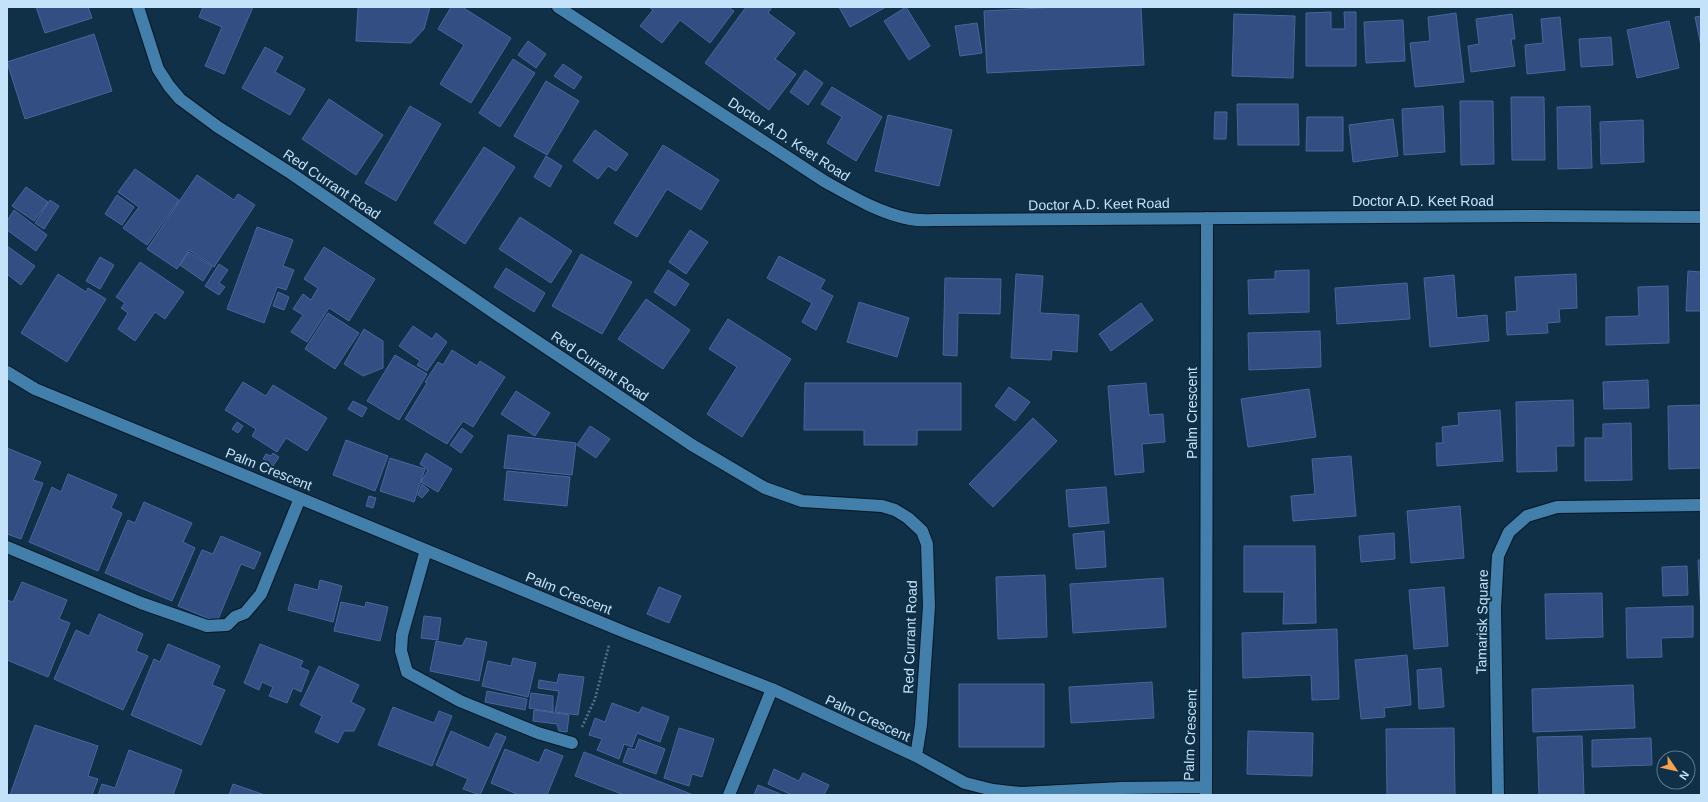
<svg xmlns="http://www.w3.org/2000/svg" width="1708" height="802" viewBox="0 0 1708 802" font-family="Arial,sans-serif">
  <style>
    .building { fill: #324e82; stroke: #48669c }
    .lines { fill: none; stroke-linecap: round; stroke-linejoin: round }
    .minor-casing { stroke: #051725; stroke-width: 14 }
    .path { stroke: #53738a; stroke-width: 2.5; stroke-dasharray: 2 2; stroke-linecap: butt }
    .minor { stroke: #427fab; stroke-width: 12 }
    .labels { text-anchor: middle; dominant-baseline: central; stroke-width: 4; stroke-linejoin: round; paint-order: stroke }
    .street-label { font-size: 14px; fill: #c4e3fb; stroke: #0f3046 }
  </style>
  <rect width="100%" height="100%" fill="#0f3046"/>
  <!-- building -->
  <path class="building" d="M36 7H88L92 18 45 33Z
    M203 7H253L224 74 205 66 222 27 199 17Z
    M359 7H430L424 29 411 43 356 41 358 8Z
    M451 7H462L511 38 471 103 440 84 464 45 438 29Z
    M649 7H728L734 11 710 43 680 20 662 43 640 26 653 10Z
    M746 7H772L768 13 795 33 775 59 796 74 769 110 705 63Z
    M839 7H886L850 27Z
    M906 7 930 46 909 60 884 21Z
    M1061 7H1141L1144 65 987 73 984 11Z
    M1331 12V29H1345L1344 12H1356V66H1306V13Z
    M1456 13 1464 82 1415 87 1410 43 1430 41 1428 17Z
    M1234 14 1295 16 1293 78 1232 76Z
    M1512 14 1515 39H1511L1515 66 1471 72 1468 46 1479 44 1476 19Z
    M1701 16V46L1695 17Z
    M1560 17 1565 70 1527 74 1525 45 1543 43 1541 19Z
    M1403 20 1405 61 1366 63 1364 22Z
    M1669 21 1679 68 1637 78 1627 30Z
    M977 23 982 53 960 56 955 26Z
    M94 34 112 91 25 119 7 62Z
    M1611 37 1613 65 1581 67 1579 39Z
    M528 41 546 54 536 68 518 55Z
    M265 47 283 57 275 72 305 89 290 115 242 88Z
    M513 59 535 73 500 127 479 113Z
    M563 64 582 77 574 89 554 76Z
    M805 70 823 83 808 105 790 92Z
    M546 81 579 101 547 155 514 136Z
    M832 87 882 117 856 161 827 143 842 117 821 104Z
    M1511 97H1544L1545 160H1512Z
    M329 99 383 135 356 175 302 139Z
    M1460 101H1493L1494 164 1461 165Z
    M1237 104H1298L1299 145H1238Z
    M410 106 441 124 396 201 365 183Z
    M1443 106 1445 152 1404 155 1402 109Z
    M1590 106 1592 168 1558 169 1557 107Z
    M1215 112H1227L1226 139H1214Z
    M888 115 952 130 939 186 875 171Z
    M1307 117H1343V151H1306Z
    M1393 119 1398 156 1353 162 1349 125Z
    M1643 120 1644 162 1601 164 1600 122Z
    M595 130 628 154 616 171 608 166 598 179 573 161Z
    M663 145 719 180 701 210 667 189 637 237 614 223Z
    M484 147 515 167 465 244 434 223Z
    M546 156 562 166 550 187 534 177Z
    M135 169 179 200 147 245 123 228 139 207 118 192Z
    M197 175 234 200 238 194 255 205 214 267 189 250 177 269 147 249Z
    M26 187 48 202 34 221 12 206Z
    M117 195 134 207 122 225 105 214Z
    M50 200 59 206 44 229 35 223Z
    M14 210 47 235 36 251 7 230V221Z
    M520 217 572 251 551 283 499 249Z
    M257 227 293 240 283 266 294 270 286 290 277 287 264 323 227 309Z
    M690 230 708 242 686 274 669 262Z
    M7 246 35 266 21 285 7 274Z
    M324 247 375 279 349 321 329 308 307 342 291 332 303 315 293 309 303 294 311 300 318 288 304 279Z
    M189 252 212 267 203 281 180 265Z
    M581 254 632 282 602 334 552 306Z
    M779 256 825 280 820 289 833 296 816 330 802 322 812 303 767 278Z
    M100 257 114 265 100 289 86 281Z
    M140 262 184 292 165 319 155 312 135 341 118 329 128 313 121 308 125 303 116 297Z
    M219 264 228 270 219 283 225 287 219 295 205 286Z
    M506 268 545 293 534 312 494 287Z
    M668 270 689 284 675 306 654 292Z
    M1309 270V312L1249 314 1248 280 1275 279V271Z
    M1688 271 1701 272V311H1686Z
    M58 274 86 292 88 288 106 299 67 362 21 333Z
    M1016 274 1043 276 1040 313 1079 315 1077 352 1052 350 1051 360 1011 358Z
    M1576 274 1577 308 1559 309 1560 322 1547 323 1548 333 1507 335 1506 312 1517 311 1515 277Z
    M1454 275 1457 318 1487 315 1489 341 1430 347 1424 278Z
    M945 278 1001 279 1000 314 958 313 957 356 943 355Z
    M1407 283 1410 319 1337 324 1335 288Z
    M1668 286 1669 343 1606 345V317L1639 316 1638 287Z
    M278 292 289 297 284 310 273 306Z
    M646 299 690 330 663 369 618 339Z
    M859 302 909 318 897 357 847 342Z
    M1141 303 1153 320 1111 351 1099 334Z
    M328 313 359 333 335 369 305 349Z
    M728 319 791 359 742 437 707 414 737 367 709 349Z
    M413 326 432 339 436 333 447 342 427 371 417 365 420 361 399 346Z
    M364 329 383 341V368L363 376 344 364Z
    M1320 331 1321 367 1249 370 1248 333Z
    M452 350 477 366 480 361 505 377 473 427 463 421 447 444 405 419 427 383 425 382 438 362 443 365Z
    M395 355 427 374 399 420 367 401Z
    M1648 380 1649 408 1604 409 1603 382Z
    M243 382 266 396 273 385 327 418 307 451 286 438 277 452 252 436 256 429 225 410Z
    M805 383H961V430H917V445H864V430H804Z
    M1146 383 1149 415 1163 414 1165 442 1142 444 1144 472 1115 475 1108 386Z
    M1009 387 1030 402 1015 421 995 406Z
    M1309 389 1316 437 1248 447 1241 399Z
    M516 391 550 413 535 436 501 414Z
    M1573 400 1574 446H1556L1557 471 1517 472 1516 402Z
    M353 401 367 408 362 417 348 409Z
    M1701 405V468L1669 469 1668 406Z
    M1500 410 1503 461 1437 466 1436 443H1443L1442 427 1459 425 1458 413Z
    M1033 418 1057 441 993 507 969 484Z
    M237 422 243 426 238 433 232 429Z
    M1631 423 1632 480 1585 481V438H1603V424Z
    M590 426 610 439 596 458 577 445Z
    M462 428 473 436 461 453 450 445Z
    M508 435 576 443 572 475 504 468Z
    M346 440 388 456 375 491 333 475Z
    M7 448 41 462 33 480 43 483 21 539 7 534Z
    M273 453 279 457 273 466 263 459 266 454 271 456Z
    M426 453 452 469 438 492 421 482 428 470 420 464Z
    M1351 456 1356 516 1293 521 1291 496 1315 494 1312 459Z
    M390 458 425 469 414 502 380 491Z
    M507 471 570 477 567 506 504 500Z
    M68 474 117 495 111 508 122 513 98 571 29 542 52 487 61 492Z
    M422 484 429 490 422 498 418 495Z
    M1106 487 1109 523 1069 527 1066 490Z
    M369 496 376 498 373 508 366 506Z
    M144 502 192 523 183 542 195 548 172 601 105 573 128 520 135 523Z
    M1460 506 1464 558 1411 563 1407 511Z
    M1104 531 1106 567 1076 569 1073 534Z
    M1394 533 1395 559 1361 562 1359 536Z
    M221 536 261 553 254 569 241 564 217 622 178 606 202 550 213 554Z
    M1244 546H1315L1316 623 1283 624 1284 592H1244Z
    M1698 560H1701V613Z
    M1687 566 1688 595 1663 596 1662 567Z
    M1045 575 1047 637 998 639 996 577Z
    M1163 578 1166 627 1073 633 1070 584Z
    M320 580 342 586 333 622 288 610 295 584 318 590Z
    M22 582 67 600 59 619 70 623 48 677 7 660V600L13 602Z
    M659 587 681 596 669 623 647 614Z
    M1444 587 1448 646 1414 649 1409 590Z
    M1602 593 1603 637 1546 639 1545 594Z
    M341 602 365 607 366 602 388 607 380 641 334 631Z
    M1693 606V637L1661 638 1662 657 1627 658 1626 608Z
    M99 614 143 634 136 651 148 656 123 710 54 679 76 630 89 636Z
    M424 616 441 618 438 640 421 638Z
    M1337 629 1339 699 1312 700 1311 675 1243 678 1242 633Z
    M466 638 487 642 479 681 430 671 436 641 462 646Z
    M168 644 220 666 212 685 225 690 201 745 131 715 154 659 160 662Z
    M260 644 303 661 300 667 309 671 301 692 293 688 287 703 269 696 273 687 262 682 259 690 244 683Z
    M1407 655 1411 705 1384 708 1385 717 1361 719 1355 660Z
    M513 658 536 663 528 697 482 686 488 661 511 666Z
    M319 666 359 685 351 702 365 709 354 731H344L338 743 315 732 322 716 300 705Z
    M1441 668 1444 707 1419 709 1417 670Z
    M559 674 584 677 578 715 555 712 559 691 538 688 539 680 557 683Z
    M1152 682 1154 718 1071 723 1069 687Z
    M959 684H1044V747H959Z
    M1633 685 1635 728 1533 732 1532 689Z
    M487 691 527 699 525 710 485 702Z
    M531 693 553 696V712L529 708Z
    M612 703 639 713 642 707 669 717 660 742 637 733 632 747 624 744 619 759 597 750 602 739 589 735 595 718 605 722Z
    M393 707 434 723 439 711 452 716 432 766 378 745Z
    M534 710 569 715 567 732 559 731 557 724 533 721Z
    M35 725 98 746 88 776 98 779 92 795H10Z
    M679 728 714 739 702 777 692 774 689 786 664 778Z
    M1454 728 1455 795H1387L1386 729Z
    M451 731 489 748 496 733 506 737 480 795 463 789 468 779 436 765Z
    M1248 731 1313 733 1312 776 1247 774Z
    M1582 736 1584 795H1539L1537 737Z
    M1651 738 1652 765 1592 767V740Z
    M639 739 665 749 656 774 623 762 628 748 635 750Z
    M505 749 539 763 545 749 563 756 547 795H519L491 783Z
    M129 750 182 770 173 795H98L102 784 115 788Z
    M584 752 691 794V795H624L575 776Z
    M774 769 799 781 803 773 829 785 824 795H792L768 784Z
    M233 784 265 795H229Z
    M758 785 783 795H754Z"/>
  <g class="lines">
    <!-- minor casing -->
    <g class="minor-casing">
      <path id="minor" d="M138 7 158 69 169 86 180 99 218 127 292 174 499 316 692 445 765 488 802 501 882 506 895 510 908 518 922 531 927 544 929 606 921 725 916 756
        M558 7 824 181C851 196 879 213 910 219 920 221 931 220 941 220L1541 216 1701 217
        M7 372 35 389 627 633 772 689 916 756 965 783 993 790 1021 793 1121 788 1206 787
        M7 547 141 603 207 626 227 625 235 617 245 613 261 594 300 498
        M426 550 402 635 401 651 407 672 460 701 538 733 572 743
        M1206 794 1207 218
        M729 795 772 689
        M1498 795 1495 608 1498 556 1509 532 1527 516 1557 507 1701 505"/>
    </g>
    <!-- path -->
    <path class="path" d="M582 727 595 699 609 645"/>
    <!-- minor -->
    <use href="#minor" class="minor"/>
  </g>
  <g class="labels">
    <!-- street labels -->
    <g class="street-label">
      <text transform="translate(789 139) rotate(33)">Doctor A.D. Keet Road</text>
      <text transform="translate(332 184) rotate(34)">Red Currant Road</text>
      <text x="1423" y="201">Doctor A.D. Keet Road</text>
      <text transform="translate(1099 204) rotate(-1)">Doctor A.D. Keet Road</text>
      <text transform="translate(600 366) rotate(34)">Red Currant Road</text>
      <text transform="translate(1192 413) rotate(-90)">Palm Crescent</text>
      <text transform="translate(269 469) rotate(22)">Palm Crescent</text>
      <text transform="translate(569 593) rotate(22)">Palm Crescent</text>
      <text transform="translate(1482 622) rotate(-89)">Tamarisk Square</text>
      <text transform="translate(910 637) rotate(-88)">Red Currant Road</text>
      <text transform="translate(868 718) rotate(25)">Palm Crescent</text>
      <text transform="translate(1190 735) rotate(-88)">Palm Crescent</text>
    </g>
  </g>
  <!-- border -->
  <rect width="1708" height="802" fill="none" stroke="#c4e3fb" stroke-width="16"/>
  <!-- north arrow -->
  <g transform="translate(1676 770) rotate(124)"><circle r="19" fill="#0f3046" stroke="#57788e"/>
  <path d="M0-3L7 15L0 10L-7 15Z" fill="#f8a04b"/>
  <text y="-6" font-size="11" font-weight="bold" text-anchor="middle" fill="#c4e3fb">N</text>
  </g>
</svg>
